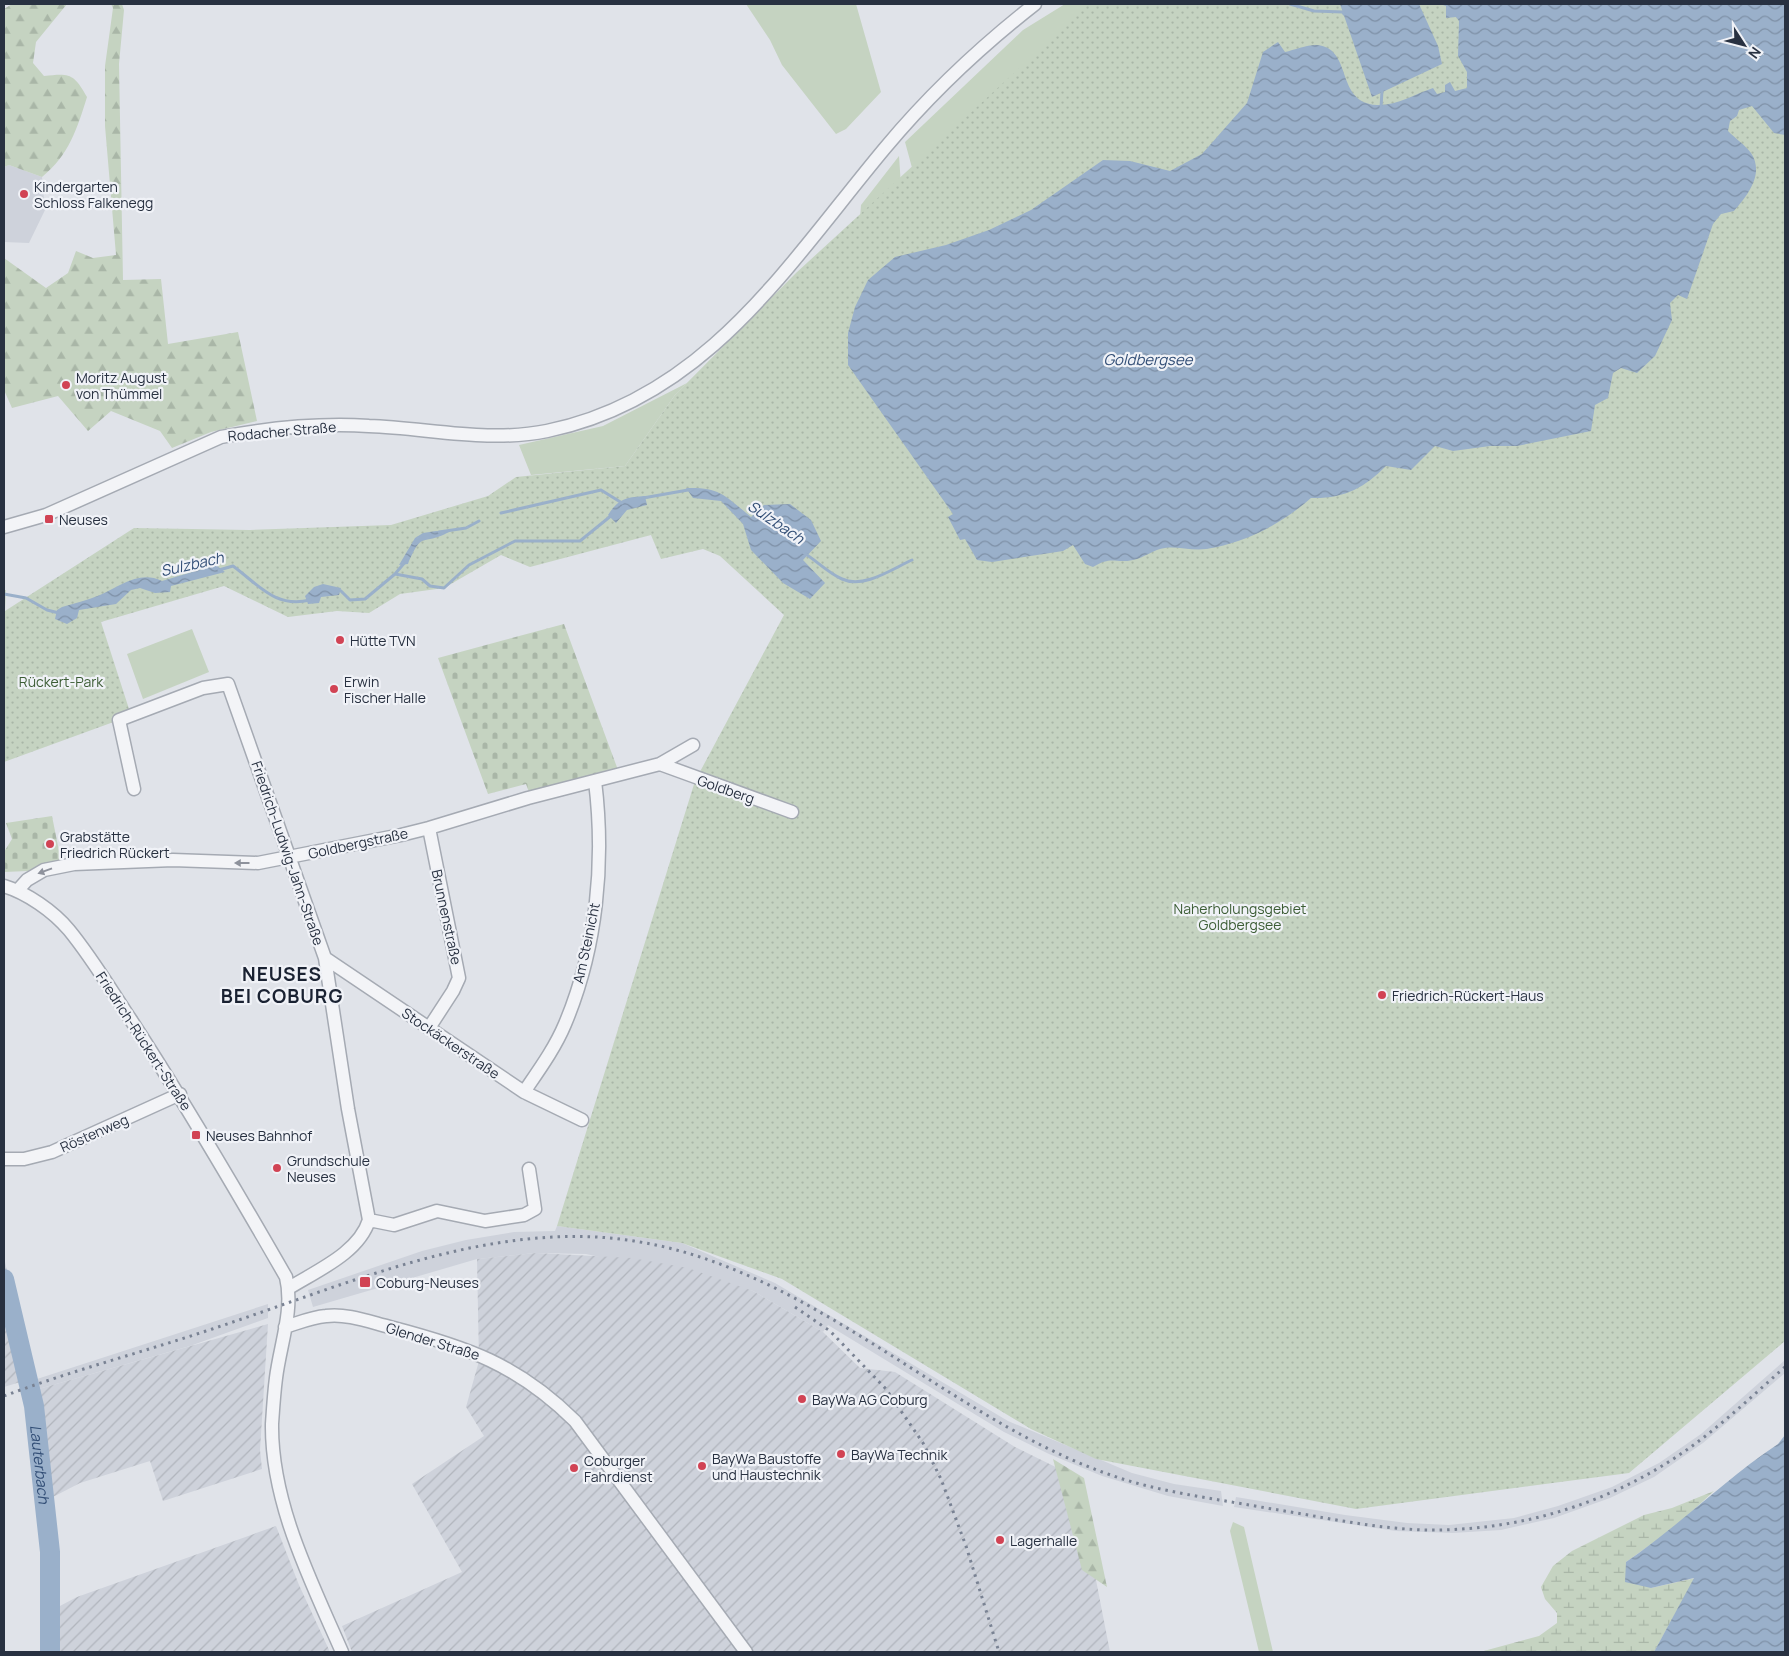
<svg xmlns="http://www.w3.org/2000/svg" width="1789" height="1656" viewBox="0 0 1789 1656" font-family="Manrope,sans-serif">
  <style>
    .built { fill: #ced2db }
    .industrial { fill: url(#industrial-furrows) }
    .green { fill: #c5d3c1 }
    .forest { fill: url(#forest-firs) }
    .wetland { fill: url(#wetland-marsh) }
    .cemetery { fill: url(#cemetery-stones) }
    .park { fill: url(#park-dots) }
    .water { fill: url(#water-waves) }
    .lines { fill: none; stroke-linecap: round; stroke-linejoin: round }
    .stream { stroke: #9ab0ca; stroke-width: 3 }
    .river { stroke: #9ab0ca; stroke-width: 20 }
    .minor-casing { stroke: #a5aab3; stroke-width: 15 }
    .minor { stroke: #f3f4f7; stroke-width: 12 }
    .rail { stroke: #798293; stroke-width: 3; stroke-dasharray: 2.5 5; stroke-linecap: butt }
    .oneway { fill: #8e929c }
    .poi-dot { fill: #d14354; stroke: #f0f2f7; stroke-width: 2 }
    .labels { text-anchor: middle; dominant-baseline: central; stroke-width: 4.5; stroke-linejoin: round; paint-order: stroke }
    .poi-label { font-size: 14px; fill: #283141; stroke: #f0f2f7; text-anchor: start }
    .street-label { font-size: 14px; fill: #283141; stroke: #f0f2f7 }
    .park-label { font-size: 14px; fill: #3c5d35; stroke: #f0f2f7 }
    .water-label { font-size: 15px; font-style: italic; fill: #324e76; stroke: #f0f2f7 }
    .district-label { font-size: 19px; font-weight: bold; letter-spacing: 1px; fill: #1a2232; stroke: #f0f2f7 }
  </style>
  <defs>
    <pattern id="industrial-furrows" width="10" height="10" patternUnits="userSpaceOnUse" patternTransform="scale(1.25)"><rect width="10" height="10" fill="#ced2db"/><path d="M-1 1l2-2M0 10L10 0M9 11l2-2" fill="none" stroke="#b1b5bd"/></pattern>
    <pattern id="forest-firs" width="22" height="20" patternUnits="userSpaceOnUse" patternTransform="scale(1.25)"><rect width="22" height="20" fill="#c5d3c1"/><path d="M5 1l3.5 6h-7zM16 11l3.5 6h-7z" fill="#a9b6a7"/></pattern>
    <pattern id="wetland-marsh" width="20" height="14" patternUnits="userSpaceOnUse" patternTransform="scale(1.25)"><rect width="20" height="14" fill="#c5d3c1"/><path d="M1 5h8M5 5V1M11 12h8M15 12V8" fill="none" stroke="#a9b6a7"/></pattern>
    <pattern id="cemetery-stones" width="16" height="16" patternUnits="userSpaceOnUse" patternTransform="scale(1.25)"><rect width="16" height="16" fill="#c5d3c1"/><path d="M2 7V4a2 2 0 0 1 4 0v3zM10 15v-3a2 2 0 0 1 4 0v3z" fill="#a9b6a7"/></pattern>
    <pattern id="park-dots" width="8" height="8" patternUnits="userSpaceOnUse" patternTransform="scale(1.25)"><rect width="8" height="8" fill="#c5d3c1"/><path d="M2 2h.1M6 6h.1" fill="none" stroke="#a9b6a7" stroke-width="1.8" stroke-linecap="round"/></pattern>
    <pattern id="water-waves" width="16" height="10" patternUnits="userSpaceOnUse" patternTransform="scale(1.25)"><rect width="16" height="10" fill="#9ab0ca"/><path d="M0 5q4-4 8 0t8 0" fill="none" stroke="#7e90a6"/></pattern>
  </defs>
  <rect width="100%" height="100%" fill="#e0e3e9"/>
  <!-- built -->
  <path class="built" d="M9 165 42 177 45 210 29 243 4 242V167Z
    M557 1226 682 1243 775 1283 1008 1421 1132 1473 1174 1484 1221 1491 1223 1506 1168 1496 1102 1476 1049 1454 1004 1432 828 1325 823 1332 753 1291 586 1254 536 1253 477 1259 313 1307 308 1290 422 1251 466 1240 514 1232 555 1231Z
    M268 1304V1318L190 1346 35 1390 37 1379Z
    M1785 1360V1373L1703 1443 1654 1477 1610 1498 1554 1518 1501 1530 1453 1533 1396 1531 1234 1507 1236 1497 1345 1515 1407 1523 1449 1525 1514 1518 1558 1506 1612 1487 1659 1463 1701 1434Z"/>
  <!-- industrial -->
  <path class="industrial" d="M536 1253 632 1258 688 1268 753 1291 823 1332 860 1368 895 1372 1015 1447 1076 1477 1110 1652H352L342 1626 462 1572 412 1484 484 1436 466 1407 479 1361 477 1259Z
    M4 1257 30 1379 4 1387Z
    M268 1324 260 1450 262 1469 163 1501 150 1461 80 1483 51 1498 35 1390Z
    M276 1526 299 1585 330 1652H59L58 1607 77 1597Z"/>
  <!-- green -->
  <path class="green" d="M746 4H856L881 92 846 129 836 134 782 65 770 40Z
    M1065 4H1197L926 219 905 142 1023 30Z
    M899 156 901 186 859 232 861 205Z
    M687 383 675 395 625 466 531 475 519 445 603 426Z
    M192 629 209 672 143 699 127 654Z
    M1233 1522 1244 1527 1273 1652H1259L1230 1531Z"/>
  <!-- forest -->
  <path class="forest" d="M12 4H67L36 42 33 63 44 76C69 73 74 73 87 97 77 129 69 155 42 177L9 165 4 167V9Z
    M111 4H122L124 10 119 64 123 280 161 279 168 344 238 332 257 421 211 432 172 448 160 431 111 411 88 431 58 396 12 408 4 390V258L46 288 68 273 76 251 93 258 116 255 105 126V66L113 8Z
    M1053 1459 1084 1478 1107 1587 1082 1570Z"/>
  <!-- wetland -->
  <path class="wetland" d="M1714 1491 1674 1528 1626 1562 1651 1588 1695 1578 1654 1652H1480L1539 1636 1557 1623V1613L1545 1599 1541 1587 1553 1566 1572 1551 1644 1515 1672 1508Z"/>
  <!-- cemetery -->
  <path class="cemetery" d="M564 624 618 770 529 792 526 784 488 794 438 658Z
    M52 816 61 861 28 871 4 872V852L12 839 6 823Z"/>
  <!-- park -->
  <path class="park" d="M1089 4H1785V1341L1629 1473 1356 1509 1096 1459 1031 1429 782 1279 682 1243 557 1226 695 781 784 615 720 556 703 549 661 559 651 535 530 567 501 555 444 588 400 594 369 613 337 611 288 617 224 586 101 622 129 709 119 720 4 762V590H6L5 611 134 528 250 530 391 525 488 496 516 477 625 466 675 395 796 273Z"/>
  <!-- water -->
  <path class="water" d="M1340 4H1419L1438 46 1442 64 1372 97Z
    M1440 4H1785V135L1774 133 1752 106 1739 110 1737 116 1730 121 1728 131C1735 138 1745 145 1751 153 1765 174 1747 196 1734 211L1721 214 1713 224 1687 299 1678 295 1670 303 1672 320 1655 356 1637 373 1621 368 1613 373 1608 398 1595 405 1591 431 1517 446H1490L1453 451 1435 446 1411 470 1386 466C1364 488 1344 499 1311 498 1281 524 1246 543 1206 549 1192 551 1176 546 1165 548 1154 549 1144 558 1133 560 1114 564 1113 555 1093 567L1085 564 1073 545 1063 551 992 562 977 560 965 539 960 540 948 517 953 514 848 365V333L855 307 868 280 895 257 946 245 989 230 1031 210 1103 160 1130 161 1170 171 1202 154 1247 103 1263 52 1278 42 1285 52C1294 50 1306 45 1316 45 1354 47 1334 103 1377 105 1396 106 1415 94 1433 88L1437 94 1445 92V85L1450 82 1455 91 1467 88V72L1458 56 1459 21 1456 17 1446 18V6Z
    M686 488C721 487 725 496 751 517L764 505 790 504 811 520 821 541 803 560 825 583 810 599 783 583 751 550 743 524 721 501 693 498Z
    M645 496 647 505 627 510 616 523 608 515C618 499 627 497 645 496Z
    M436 531 449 532C421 547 423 529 408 564L399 565 415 538 423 533Z
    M216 565 225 572 171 586 170 592 155 593 140 588 131 590 116 604 79 610 77 618 67 624 55 619 57 610 62 607C75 603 88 600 100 595 121 586 139 570 162 581Z
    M323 584 341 588 339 595 321 597 319 603 308 604 305 596 314 587Z
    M1785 1435V1652H1654L1694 1578 1651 1588 1625 1582 1626 1562C1679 1526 1724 1480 1778 1444Z"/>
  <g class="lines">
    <!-- stream -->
    <path class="stream" d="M1290 4 1314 11 1343 12 1344 14
      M1381 108 1382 90
      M643 498 688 490
      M501 513 601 490 622 503
      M439 532 466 528 479 521
      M804 553C817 561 828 573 842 579 864 589 892 569 912 560
      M219 570 233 566C260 586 275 608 310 600
      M395 574 422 579 430 586 444 588 469 565 515 541H580L612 515
      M337 590 341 591 350 600 365 599 395 574 406 561
      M4 594 26 598 47 610 59 613"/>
    <!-- river -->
    <path class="river" id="s1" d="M4 1279 34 1406 50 1552V1652"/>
    <!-- minor casing -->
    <g class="minor-casing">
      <path id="minor" d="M4 527 46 515 221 437C269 428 320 423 369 426 428 428 489 443 547 431 707 398 788 264 885 148 930 94 980 47 1035 4
        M660 764 792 812
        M134 789 119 720 203 688 228 684 325 958 348 1109 369 1220C359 1253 316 1271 289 1288
        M429 828 459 978 453 991 429 1028
        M4 886C27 893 53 911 69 930 92 958 111 990 131 1020 186 1104 236 1190 286 1277 294 1310 280 1345 276 1378 274 1393 273 1409 272 1424 271 1503 311 1581 342 1652
        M18 890 27 880 44 870 74 864 173 860 258 863 401 835 429 828 528 798 660 764 693 745
        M325 958 524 1092 582 1120
        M524 1092C539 1070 555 1048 565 1024 597 948 605 862 595 781
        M4 1159H24L52 1152 180 1094
        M369 1220 394 1225 437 1211 485 1221 524 1215 535 1209 529 1169
        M285 1327C298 1323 312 1317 326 1316 346 1313 370 1322 390 1327 467 1347 517 1364 575 1421L746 1652"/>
    </g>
    <!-- minor -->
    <use href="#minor" class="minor"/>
    <!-- rail -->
    <path class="rail" d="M795 1307 830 1331 886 1389 923 1443 941 1479 966 1546 999 1652
      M4 1396C76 1369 151 1350 224 1325 353 1282 495 1219 634 1241 771 1262 885 1357 1002 1424 1049 1451 1100 1475 1152 1487 1190 1496 1228 1501 1266 1508 1319 1516 1374 1529 1428 1530 1532 1531 1632 1496 1713 1430 1738 1410 1761 1388 1785 1367"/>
  </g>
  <!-- one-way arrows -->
  <defs><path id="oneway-solid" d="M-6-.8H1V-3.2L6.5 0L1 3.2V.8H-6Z" transform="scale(1.25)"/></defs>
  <g class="oneway">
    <use href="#oneway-solid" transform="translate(242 863) rotate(-180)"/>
    <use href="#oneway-solid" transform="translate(45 871) rotate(160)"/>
  </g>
  <!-- markers -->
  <g class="poi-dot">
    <circle cx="24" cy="194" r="5"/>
    <circle cx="66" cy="385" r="5"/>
    <rect x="44" y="514" width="10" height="10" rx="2.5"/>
    <circle cx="340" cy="640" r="5"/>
    <circle cx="334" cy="689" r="5"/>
    <circle cx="50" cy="844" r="5"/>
    <circle cx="1382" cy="995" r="5"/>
    <rect x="191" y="1130" width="10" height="10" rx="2.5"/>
    <circle cx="277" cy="1168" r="5"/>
    <rect x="359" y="1276" width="12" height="12" rx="2.5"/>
    <circle cx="802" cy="1399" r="5"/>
    <circle cx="841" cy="1454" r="5"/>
    <circle cx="702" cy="1466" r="5"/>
    <circle cx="574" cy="1468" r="5"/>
    <circle cx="1000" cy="1540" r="5"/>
  </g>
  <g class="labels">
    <!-- poi labels -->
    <g class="poi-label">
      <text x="34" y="186">Kindergarten<tspan x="34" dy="16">Schloss Falkenegg</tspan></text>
      <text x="76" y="377">Moritz August<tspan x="76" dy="16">von Thümmel</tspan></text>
      <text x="59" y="519">Neuses</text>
      <text x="350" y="640">Hütte TVN</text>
      <text x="344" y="681">Erwin<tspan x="344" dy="16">Fischer Halle</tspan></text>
      <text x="60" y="836">Grabstätte<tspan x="60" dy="16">Friedrich Rückert</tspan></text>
      <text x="1392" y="995">Friedrich-Rückert-Haus</text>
      <text x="206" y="1135">Neuses Bahnhof</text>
      <text x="287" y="1160">Grundschule<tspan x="287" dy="16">Neuses</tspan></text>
      <text x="376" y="1282">Coburg-Neuses</text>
      <text x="812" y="1399">BayWa AG Coburg</text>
      <text x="851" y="1454">BayWa Technik</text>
      <text x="712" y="1458">BayWa Baustoffe<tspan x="712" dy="16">und Haustechnik</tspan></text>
      <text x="584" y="1460">Coburger<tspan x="584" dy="16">Fahrdienst</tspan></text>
      <text x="1010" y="1540">Lagerhalle</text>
    </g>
    <!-- street labels -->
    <g class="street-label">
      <text transform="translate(282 431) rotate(-5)">Rodacher Straße</text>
      <text transform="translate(726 789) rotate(19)">Goldberg</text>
      <text transform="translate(358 843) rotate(-12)">Goldbergstraße</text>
      <text transform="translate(288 853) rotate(71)">Friedrich-Ludwig-Jahn-Straße</text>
      <text transform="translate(447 917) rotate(78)">Brunnenstraße</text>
      <text transform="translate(586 943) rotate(-78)">Am Steinicht</text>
      <text transform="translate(144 1041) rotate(57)">Friedrich-Rückert-Straße</text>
      <text transform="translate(451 1043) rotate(34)">Stockäckerstraße</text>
      <text transform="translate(94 1133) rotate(-24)">Röstenweg</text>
      <text transform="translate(433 1341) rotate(17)">Glender Straße</text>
    </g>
    <!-- park labels -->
    <g class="park-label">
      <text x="61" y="681">Rückert-Park</text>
      <text x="1240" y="908">Naherholungsgebiet<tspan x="1240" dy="16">Goldbergsee</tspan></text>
    </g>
    <!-- water labels -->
    <g class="water-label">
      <text x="1148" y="359">Goldbergsee</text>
      <text transform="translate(776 522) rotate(34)">Sulzbach</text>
      <text transform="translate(192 564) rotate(-13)">Sulzbach</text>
      <text stroke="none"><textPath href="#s1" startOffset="189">Lauterbach</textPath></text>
    </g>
    <!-- district labels -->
    <g class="district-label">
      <text x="282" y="974">NEUSES<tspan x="282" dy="22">BEI COBURG</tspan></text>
    </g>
  </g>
  <!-- border -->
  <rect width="1789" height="1656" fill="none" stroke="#283141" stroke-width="10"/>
  <!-- north arrow -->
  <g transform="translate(1744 45) rotate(126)" stroke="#f0f2f7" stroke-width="4" paint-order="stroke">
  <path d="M0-4L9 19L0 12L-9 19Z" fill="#283141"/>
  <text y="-8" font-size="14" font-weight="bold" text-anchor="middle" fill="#283141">N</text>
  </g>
</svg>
